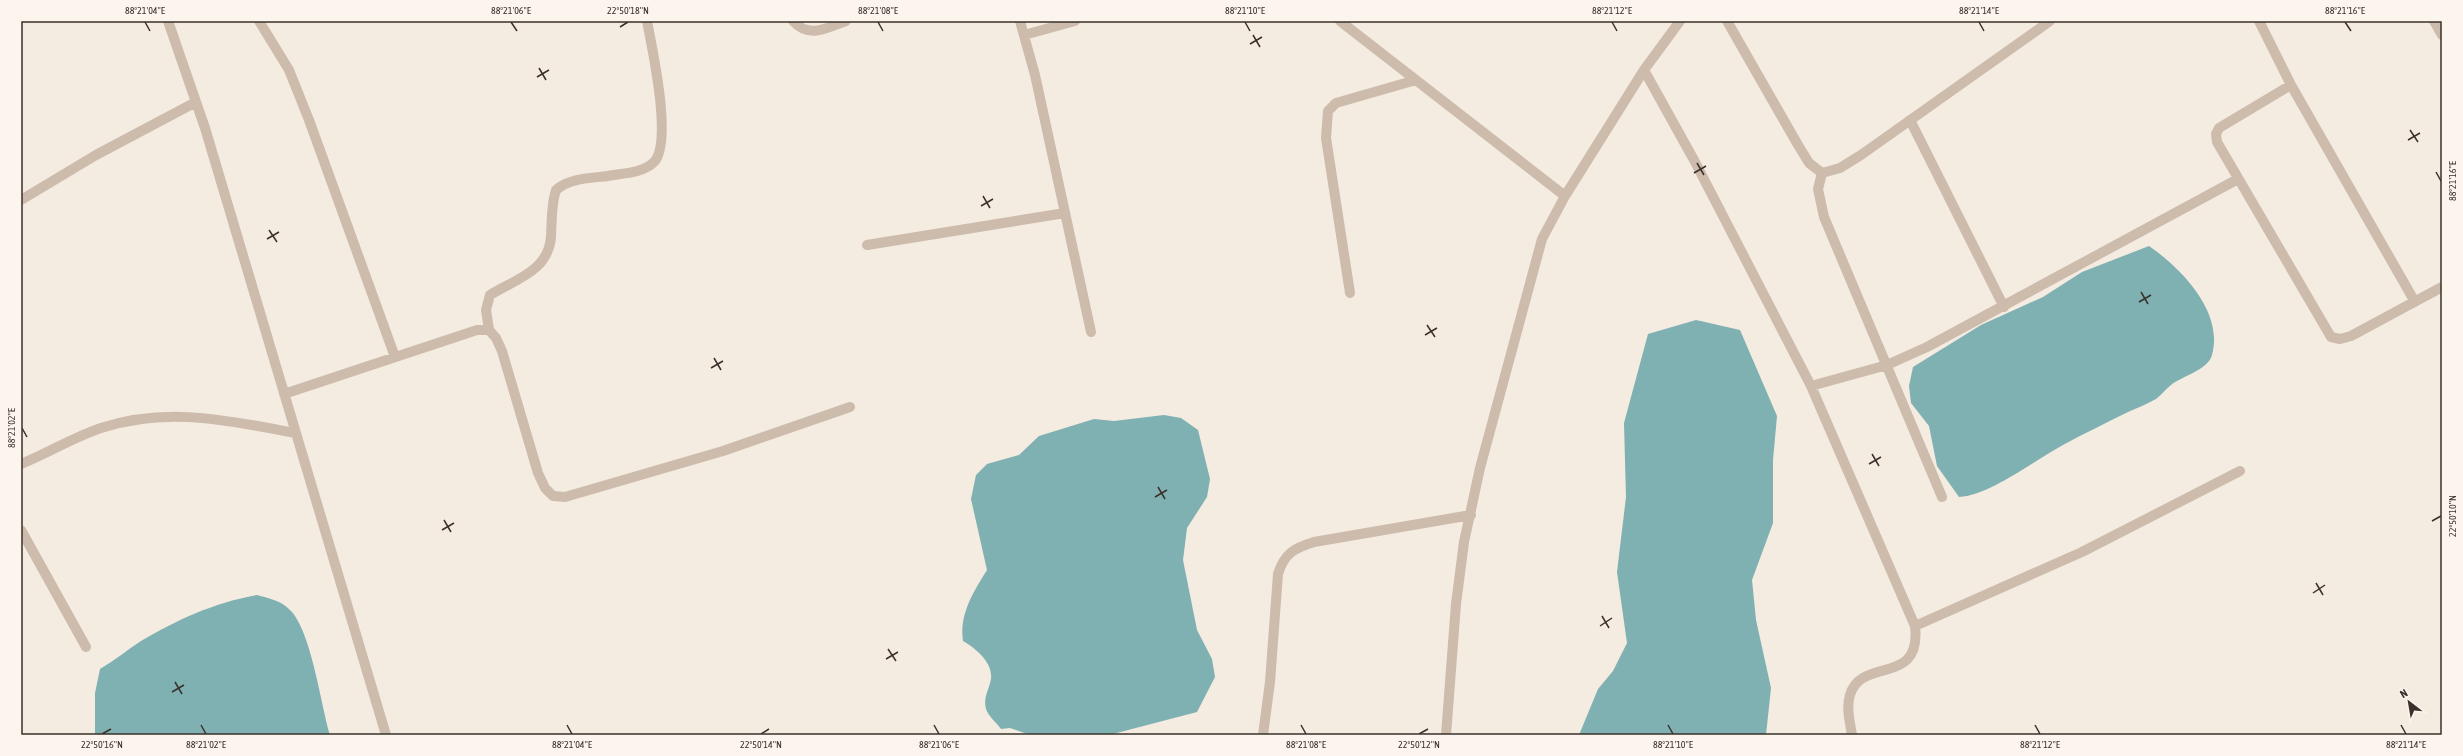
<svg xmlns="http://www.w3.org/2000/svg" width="2463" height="756" viewBox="0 0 2463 756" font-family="'Asap Condensed',sans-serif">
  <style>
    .water { fill: #7fb0b2 }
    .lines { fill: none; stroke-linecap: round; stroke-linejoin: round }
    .minor { stroke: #cdbbac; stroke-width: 10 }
    .ticks { fill: none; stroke: #3b302b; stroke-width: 1.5 }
    .neatline { fill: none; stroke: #3b302b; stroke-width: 1.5 }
    .ticks-label { font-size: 10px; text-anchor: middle; fill: #3b302b }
  </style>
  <rect width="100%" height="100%" fill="#f4ebe1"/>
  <!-- water -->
  <path class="water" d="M2149 246C2181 268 2224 312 2212 355 2208 370 2182 376 2171 385 2166 389 2161 395 2156 399 2147 404 2137 408 2128 412 2106 423 2085 433 2063 445 2035 460 1989 496 1959 497L1937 466 1929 426 1911 403 1909 386 1913 367 1981 325 2043 297 2082 272Z
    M1696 320 1740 330 1777 416 1773 460V523L1752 580 1756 620 1771 688 1766 735H1579L1598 689 1613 671 1627 643 1617 572 1626 497 1624 423 1648 334Z
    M1164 415 1181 418 1198 430 1210 479 1207 497 1187 528 1183 560 1197 630 1212 659 1215 677 1197 712 1109 735H1030L1010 728 1001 729C997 723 988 716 986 709 983 697 989 690 991 679 993 662 975 648 963 641 959 614 974 591 987 570L971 499 976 475 987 464 1019 455 1039 436 1094 419 1114 421Z
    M257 595C268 598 282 601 290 610 311 630 321 705 330 735H95V693L100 669C114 661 127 650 141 641 176 620 216 602 257 595Z"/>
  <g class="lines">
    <!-- minor -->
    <path class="minor" d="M168 21 205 128 386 735
      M259 21 289 70 309 120 395 357
      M793 21C809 39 827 28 846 21
      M1020 21 1035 75 1091 332
      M1340 21 1565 196
      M1727 21 1798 145 1809 163 1822 173 1840 168 1861 155 2050 21
      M2259 21 2291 85 2415 302
      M2434 21 2442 35
      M1024 35 1075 21
      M1644 70 1694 160 1811 386 1915 626C1922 687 1861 656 1850 695 1846 708 1850 722 1852 735
      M2291 85 2219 128 2216 134 2217 142 2331 337 2340 339 2351 336 2442 287
      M1910 120 2004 307
      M1822 173 1818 189 1824 217 1942 497
      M21 200 96 155 196 102
      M867 245 1065 213
      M1350 293 1326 138 1328 111 1336 103 1416 80
      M489 330 486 310 490 295C516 279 549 271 551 236 552 220 551 205 556 190 570 178 591 178 608 176 624 173 643 173 654 162 673 142 652 48 647 21
      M1811 386 1887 365 1927 347 2238 179
      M284 394 477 330H489L496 338 502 351 538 473 545 488 553 496 565 497 723 451 850 407
      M21 464C48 453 74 437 101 428 169 406 229 421 296 433
      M21 530 86 647
      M1915 626 2082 552 2240 471
      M1263 735 1270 682 1278 574C1284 554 1294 548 1314 542L1471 515
      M1446 735 1456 604 1464 542 1480 468 1542 239 1565 196 1644 70 1680 21"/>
  </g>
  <!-- ticks -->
  <path class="ticks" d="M145 22 150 31M511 22 517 31M878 22 883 31M1245 22 1250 31M1612 22 1617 31M1979 22 1984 31M2345 22 2351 31M620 27 628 22M1253 35 1260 47M1250 44 1262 37M539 68 546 80M537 77 549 70M2410 130 2418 142M2408 140 2420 133M1697 163 1704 175M2436 172 2441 181M1694 173 1706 166M983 196 990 208M981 206 993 199M269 230 277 242M267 239 279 232M2141 292 2148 304M2139 302 2151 295M1427 325 1435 337M1425 335 1437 328M714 358 721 370M711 368 723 361M22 428 27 437M1872 454 1879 466M1869 464 1881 457M1158 487 1165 499M1155 497 1167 490M444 520 451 532M2432 521 2441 516M442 530 454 523M2316 583 2323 595M2313 593 2325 585M1602 616 1609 628M1600 626 1612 618M888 649 896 661M886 659 898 652M175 682 182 694M172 692 184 685M201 725 206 734M567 725 572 734M934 725 939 734M1301 725 1306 734M1668 725 1673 734M2035 725 2040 734M2401 725 2406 734M102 734 111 729M761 734 769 729M1419 734 1428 729"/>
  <!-- border -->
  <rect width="2463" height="756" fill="none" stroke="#fbf5ee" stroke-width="44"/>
  <!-- north arrow -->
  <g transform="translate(2409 702) rotate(329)" stroke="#fbf5ee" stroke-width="3" paint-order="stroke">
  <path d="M0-3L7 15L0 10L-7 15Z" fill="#3b302b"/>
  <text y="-6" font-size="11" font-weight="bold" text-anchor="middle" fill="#3b302b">N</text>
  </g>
  <rect x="22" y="22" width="2419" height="712" class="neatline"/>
  <g class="ticks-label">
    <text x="145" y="14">88°21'04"E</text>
    <text x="511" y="14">88°21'06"E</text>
    <text x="628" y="14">22°50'18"N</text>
    <text x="878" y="14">88°21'08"E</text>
    <text x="1245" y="14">88°21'10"E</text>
    <text x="1612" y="14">88°21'12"E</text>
    <text x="1979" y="14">88°21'14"E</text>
    <text x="2345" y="14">88°21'16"E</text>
    <text transform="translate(2452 181) rotate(-90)" y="4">88°21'16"E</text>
    <text transform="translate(11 428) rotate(-90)" y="4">88°21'02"E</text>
    <text transform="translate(2452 516) rotate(-90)" y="4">22°50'10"N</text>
    <text x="102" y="748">22°50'16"N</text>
    <text x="206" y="748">88°21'02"E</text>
    <text x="572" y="748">88°21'04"E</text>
    <text x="761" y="748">22°50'14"N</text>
    <text x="939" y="748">88°21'06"E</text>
    <text x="1306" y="748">88°21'08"E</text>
    <text x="1419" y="748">22°50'12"N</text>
    <text x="1673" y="748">88°21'10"E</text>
    <text x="2040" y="748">88°21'12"E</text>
    <text x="2406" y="748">88°21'14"E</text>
  </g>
</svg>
